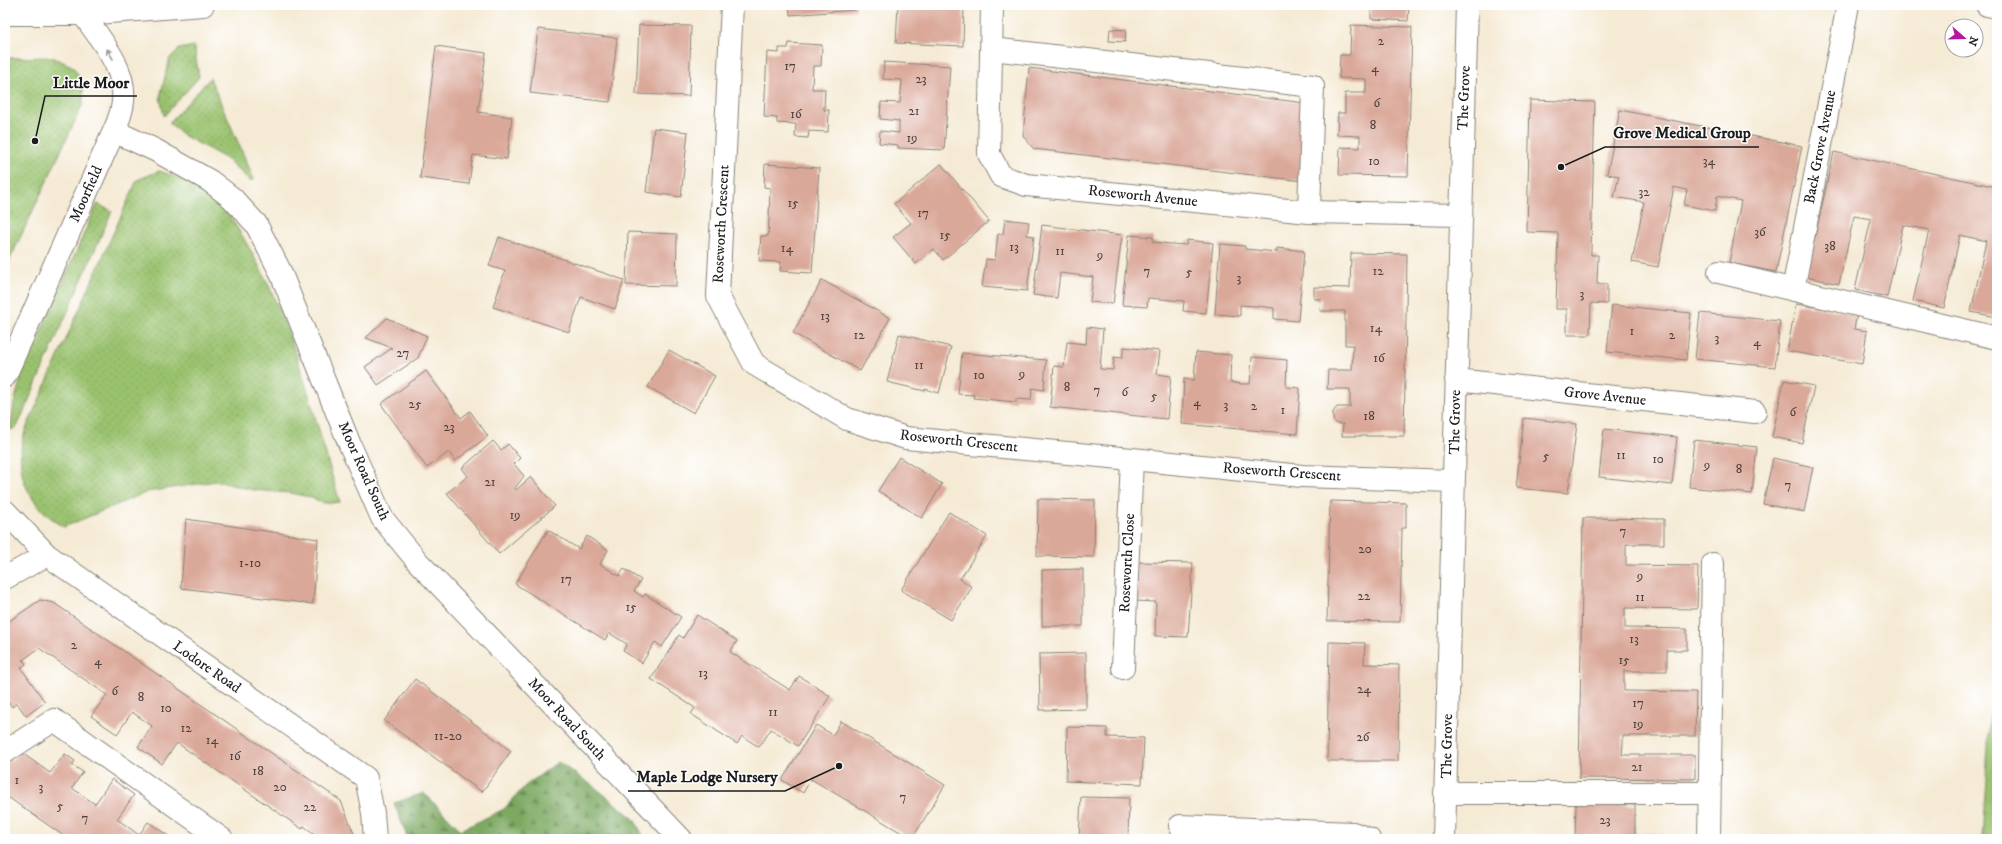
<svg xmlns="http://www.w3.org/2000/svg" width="2002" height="844" viewBox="0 0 2002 844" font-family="'IM FELL DW Pica',serif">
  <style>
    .grass { fill: url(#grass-dots); stroke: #5b6f45 }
    .forest { fill: url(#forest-firs); stroke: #4c623e }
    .park { fill: #9ac26e; stroke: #5b6f45 }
    .building { fill: #daa899 }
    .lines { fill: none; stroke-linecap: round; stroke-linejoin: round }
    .minor-casing { stroke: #888378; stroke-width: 24 }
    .major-casing { stroke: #888378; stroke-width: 24 }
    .minor { stroke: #fff; stroke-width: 22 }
    .major { stroke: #fff; stroke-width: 22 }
    .oneway { stroke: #999 }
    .labels { text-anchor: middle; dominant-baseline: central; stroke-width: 3; stroke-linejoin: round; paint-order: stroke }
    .number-label { font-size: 13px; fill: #4c3f3b }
    .street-label { font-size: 15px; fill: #1c1c1c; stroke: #fff }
    .leader { fill: none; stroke: #1c1c1c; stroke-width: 1.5 }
    .callout-dot { fill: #1c1c1c; stroke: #fff; stroke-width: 1.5 }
    .callout-label { font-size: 16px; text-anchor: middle; font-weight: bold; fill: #1c1c1c; stroke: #fff; stroke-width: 3; stroke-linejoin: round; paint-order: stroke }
  </style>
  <defs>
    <pattern id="grass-dots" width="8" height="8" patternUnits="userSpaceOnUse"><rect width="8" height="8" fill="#9ac26e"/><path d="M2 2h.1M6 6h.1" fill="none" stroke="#84a65f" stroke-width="1.8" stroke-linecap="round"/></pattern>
    <pattern id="forest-firs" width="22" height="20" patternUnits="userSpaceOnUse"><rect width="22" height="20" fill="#7ba861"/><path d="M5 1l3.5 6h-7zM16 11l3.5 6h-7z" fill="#64884f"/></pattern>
  </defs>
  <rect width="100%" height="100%" fill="#fff"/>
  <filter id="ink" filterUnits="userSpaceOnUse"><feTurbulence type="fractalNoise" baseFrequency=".025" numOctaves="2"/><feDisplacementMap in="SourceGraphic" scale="8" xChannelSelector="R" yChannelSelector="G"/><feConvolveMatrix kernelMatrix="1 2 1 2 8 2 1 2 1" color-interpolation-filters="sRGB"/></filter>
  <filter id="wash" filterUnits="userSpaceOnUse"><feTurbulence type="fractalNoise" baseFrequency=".012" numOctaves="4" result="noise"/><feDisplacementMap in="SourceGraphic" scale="16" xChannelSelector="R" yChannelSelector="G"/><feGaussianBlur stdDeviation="0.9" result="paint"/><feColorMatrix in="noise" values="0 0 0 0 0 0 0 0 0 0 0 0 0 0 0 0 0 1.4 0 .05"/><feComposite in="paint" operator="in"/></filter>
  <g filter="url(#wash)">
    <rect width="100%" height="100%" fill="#f5ead4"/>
    <!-- grass -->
    <path class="grass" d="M194 46 199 77 164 116 160 97 168 64 170 58 179 49Z
      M52 57 72 66 83 82V104L5 270V58Z
      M210 78 254 179 250 181 227 159 183 135 169 123Z
      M159 171C185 178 207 191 225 211 238 227 247 244 257 262 297 337 315 421 340 502 331 503 321 505 314 498L290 493 253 490 216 481 147 492 64 527C28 505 12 473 25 431L137 180Z
      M97 204 112 211 17 427 10 430 14 403 22 374Z"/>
    <!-- forest -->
    <path class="forest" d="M558 762 596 788 634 819 645 839H408L394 803 424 793 461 830 504 809 525 786Z"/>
    <!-- park -->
    <path class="park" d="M1997 676V839H1982L1990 716Z"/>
    <g id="blocks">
      <!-- building -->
      <path class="building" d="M789 5H856V10L790 15Z
        M898 5H964L963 46 896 43Z
        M1371 5H1409L1408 21 1371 19Z
        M639 25 691 26 689 96 636 94Z
        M1351 25 1412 27 1408 176 1339 175 1340 147 1360 148V136L1337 135 1338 113H1345V93H1366V79L1339 78 1340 55H1350Z
        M538 29 617 38 610 102 530 93Z
        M1110 29 1126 30 1125 42 1109 41Z
        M789 43 822 45 821 66H813L812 89H825L824 110H829L828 132 809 131 808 138 795 137 796 124 777 123V118L764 117 767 52 779 53V48H788Z
        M436 46 486 53 478 112 512 117 507 159 473 155 469 184 420 178Z
        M884 62 950 66 944 150 898 148V145L879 143 880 131 899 133V121L880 119 881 102 900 103 902 80 883 79Z
        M1029 68 1305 103 1303 181 1034 149 1023 136Z
        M1530 100 1595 102 1591 250V255H1598L1597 284H1607V304L1591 303 1590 335H1567V309H1556L1558 233 1527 232Z
        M1620 110 1802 146 1776 272 1729 263 1741 201 1717 196 1715 211 1684 205 1687 190 1674 187 1658 267 1632 262 1644 202 1614 197 1619 176 1607 174Z
        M654 128 688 132 681 197 646 192Z
        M1834 152 1997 187V317L1971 312 1986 241 1960 235 1944 308 1913 301 1929 230 1903 225 1887 297 1855 290 1871 219 1854 216 1839 284 1806 277Z
        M765 164 819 168 812 273 780 271 781 262 759 261 761 236H768L769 219 770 188 764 187Z
        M941 164 989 221 943 260 934 249 916 264 893 237 911 223 894 204Z
        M1005 219 1029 222 1027 235 1034 236 1027 291 982 287 986 259 995 260 998 234H1003Z
        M1042 225 1122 235 1113 304 1090 302 1093 277 1060 273 1057 298 1033 295Z
        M628 232 677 234 676 286 626 285Z
        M1129 235 1153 237V242L1171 244 1186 245 1187 240 1213 243 1206 313 1183 311 1184 301 1148 298 1147 307 1122 305Z
        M499 237 624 280 615 309 581 297 569 332 493 307 505 271 489 266Z
        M1220 244 1245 246V249L1277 252V248L1304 251 1298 321 1274 319V308L1257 306 1240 305V316L1215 314Z
        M1351 253 1407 254 1404 436H1342L1343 424H1337L1333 420V412L1337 407H1350V389H1327L1328 370H1352L1353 345H1345V311H1320L1321 299H1314V287L1350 288Z
        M822 280 890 318 860 371 793 333Z
        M1796 304 1857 314 1854 329 1867 331 1862 364 1787 351Z
        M1612 305 1691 313 1686 360 1607 352Z
        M1700 313 1780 321 1775 367 1695 359Z
        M387 318 427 336 418 358 378 385 365 367 392 348 366 338Z
        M1087 327 1103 329 1100 369 1113 370 1114 357 1122 358 1124 347 1160 351 1157 374 1171 376 1167 419 1050 407 1054 366 1064 367 1067 342 1086 344Z
        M899 334 951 347 939 393 925 389V391L887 382Z
        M669 350 715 376 694 413 648 387Z
        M1196 352 1231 355 1230 382 1241 384H1250L1252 357 1287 360 1286 387 1300 388 1297 434 1182 424 1184 379 1194 380Z
        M962 353 1046 360 1044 390 1032 388 1031 400 1016 399V402L973 398 974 395 958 394Z
        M426 371 461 418 470 411 488 436 455 461 449 452 427 468 381 404Z
        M1784 380 1814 386 1802 443 1772 437Z
        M1524 418 1577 424 1568 493 1516 488Z
        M1604 429 1677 437 1672 485 1599 477Z
        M1694 440 1757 447 1752 494 1689 487Z
        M493 441 501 450 508 444 520 458 514 464 524 476 515 488 516 490 531 477 555 506 499 554 447 493 468 476 462 468Z
        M899 457 942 484 922 518 878 491Z
        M1773 458 1813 467 1804 512 1763 504Z
        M1038 499 1095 500 1094 557 1037 556Z
        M1330 501 1406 503V528H1402L1400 622 1327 621Z
        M949 512 987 536 960 579 972 587 951 620 901 590Z
        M1583 518 1664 519V544H1626V565L1698 566 1697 609 1625 608V628L1687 629V650H1667V671H1624V691L1696 692 1695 736H1623V744L1622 755H1695V779L1579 778Z
        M186 519 318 539 313 604 181 588Z
        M548 530 579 549 587 536 608 550 600 564 619 576 624 569 641 580 634 591 643 597 645 594 681 617 662 647 655 642 642 663 623 651 627 644 609 633 605 640 515 584Z
        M1136 562 1193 563 1188 637 1155 636 1156 602 1135 601Z
        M1083 569V626H1042V570Z
        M40 600 54 603 341 801 356 839H313V833L304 826 302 829 177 743 162 764 138 747 152 726 132 712 117 734 105 726 91 716 107 695 39 648 23 660 26 664 21 668 45 702 26 716 17 703 12 707 5 697V624Z
        M697 615 737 641 730 652 790 690 799 676 830 696 798 746 771 729 759 747 742 736 737 744 691 714 695 708 651 679 679 635 683 638Z
        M1329 642 1365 643 1364 664 1399 665 1398 761H1327Z
        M1086 653V709L1040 710 1039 654Z
        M415 679 511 751 482 792 384 721Z
        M841 721 945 785 912 839 811 779 803 793 782 780 816 725 833 735Z
        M1067 727 1107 728V737L1144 738 1142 784 1066 781Z
        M22 753 50 773 65 754 75 761 72 765 83 772 72 788 95 804 112 779 134 795 117 819 139 835 148 822 173 839H68L5 795V764Z
        M1081 797 1129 798 1128 839H1079Z
        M1576 804 1635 805V836L1698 837V839H1575Z"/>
    </g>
  </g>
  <g filter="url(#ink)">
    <use href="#blocks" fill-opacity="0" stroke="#888378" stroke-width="1"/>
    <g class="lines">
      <!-- minor casing -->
      <g class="minor-casing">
        <path id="minor" d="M732 5 718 296 754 364 847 419 906 438 1132 459 1302 476 1453 481
          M992 5 989 154 1001 176 1026 185 1309 212 1460 215
          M992 49 1313 86 1309 212
          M114 131 155 150 210 181 232 198 256 224 280 271 350 445 382 518 418 562 681 839
          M1719 272 1997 338
          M1793 290 1848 5
          M5 376 114 131C118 122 122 112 123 102 127 69 100 39 83 14
          M1456 380 1755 412
          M5 511 47 555 366 778 373 813 375 839
          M5 578 47 555
          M1123 668 1132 459
          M5 752 54 720 222 839
          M1445 793H1708
          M1180 826 1353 833 1369 839
          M1444 839 1467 5
          M1709 839 1713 564"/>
      </g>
      <!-- major casing -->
      <g class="major-casing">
        <path id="major" d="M1987 5 1997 7
          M5 14H83L203 5"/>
      </g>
      <!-- minor -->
      <use href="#minor" class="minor"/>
      <!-- major -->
      <use href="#major" class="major"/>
    </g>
    <!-- one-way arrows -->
    <defs><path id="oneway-shaft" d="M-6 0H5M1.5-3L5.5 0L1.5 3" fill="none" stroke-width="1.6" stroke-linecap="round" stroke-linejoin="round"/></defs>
    <use class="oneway" href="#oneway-shaft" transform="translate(110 54) rotate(-121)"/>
  </g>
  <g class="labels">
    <!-- number labels -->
    <g class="number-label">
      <text x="1381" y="41">2</text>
      <text x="790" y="66">17</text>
      <text x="1375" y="68">4</text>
      <text x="921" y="79">23</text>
      <text x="1377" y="103">6</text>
      <text x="914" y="111">21</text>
      <text x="796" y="114">16</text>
      <text x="1373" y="125">8</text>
      <text x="912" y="138">19</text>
      <text x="1374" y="161">10</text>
      <text x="1709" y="161">34</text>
      <text x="1644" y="192">32</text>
      <text x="793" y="203">15</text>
      <text x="923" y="213">17</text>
      <text x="1760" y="232">36</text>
      <text x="945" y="235">15</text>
      <text x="1830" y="246">38</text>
      <text x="1014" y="247">13</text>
      <text x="787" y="248">14</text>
      <text x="1060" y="251">11</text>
      <text x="1100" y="255">9</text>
      <text x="1147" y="271">7</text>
      <text x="1378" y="271">12</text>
      <text x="1189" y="272">5</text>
      <text x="1239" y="278">3</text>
      <text x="1582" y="294">3</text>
      <text x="825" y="316">13</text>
      <text x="1376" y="328">14</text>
      <text x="1632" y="331">1</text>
      <text x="859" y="335">12</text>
      <text x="1672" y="335">2</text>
      <text x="1717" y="338">3</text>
      <text x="1757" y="342">4</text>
      <text x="403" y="353">27</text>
      <text x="1379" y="358">16</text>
      <text x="919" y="365">11</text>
      <text x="1022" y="374">9</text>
      <text x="979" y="375">10</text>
      <text x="1067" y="387">8</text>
      <text x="1097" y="390">7</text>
      <text x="1125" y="392">6</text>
      <text x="1154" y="396">5</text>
      <text x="1197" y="402">4</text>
      <text x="415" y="404">25</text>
      <text x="1226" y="405">3</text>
      <text x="1254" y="406">2</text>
      <text x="1283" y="410">1</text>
      <text x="1793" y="412">6</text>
      <text x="1369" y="416">18</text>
      <text x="449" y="427">23</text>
      <text x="1621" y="455">11</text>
      <text x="1546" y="456">5</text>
      <text x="1658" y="459">10</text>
      <text x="1707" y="465">9</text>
      <text x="1739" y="469">8</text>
      <text x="490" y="482">21</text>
      <text x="1788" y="485">7</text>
      <text x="515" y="515">19</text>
      <text x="1623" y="531">7</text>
      <text x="1365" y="549">20</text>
      <text x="250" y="563">1-10</text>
      <text x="1640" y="576">9</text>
      <text x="566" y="579">17</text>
      <text x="1364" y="596">22</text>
      <text x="1640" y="597">11</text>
      <text x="631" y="607">15</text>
      <text x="1634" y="639">13</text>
      <text x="74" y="645">2</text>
      <text x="1624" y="660">15</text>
      <text x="98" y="661">4</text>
      <text x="703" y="673">13</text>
      <text x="1364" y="689">24</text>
      <text x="115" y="691">6</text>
      <text x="141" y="697">8</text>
      <text x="1638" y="703">17</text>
      <text x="166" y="708">10</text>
      <text x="773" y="712">11</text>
      <text x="1638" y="724">19</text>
      <text x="186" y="728">12</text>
      <text x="448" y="736">11-20</text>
      <text x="1363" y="737">26</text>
      <text x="212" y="740">14</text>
      <text x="235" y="756">16</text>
      <text x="1637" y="767">21</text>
      <text x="258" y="771">18</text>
      <text x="17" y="780">1</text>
      <text x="41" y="787">3</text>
      <text x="280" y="787">20</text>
      <text x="903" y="797">7</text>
      <text x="60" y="806">5</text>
      <text x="310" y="807">22</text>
      <text x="85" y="818">7</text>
      <text x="1605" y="820">23</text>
    </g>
    <!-- street labels -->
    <g class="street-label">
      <text transform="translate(1464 98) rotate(-88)">The Grove</text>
      <text transform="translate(1820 147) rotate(-79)">Back Grove Avenue</text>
      <text transform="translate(86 194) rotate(-66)">Moorfield</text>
      <text transform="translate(1143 196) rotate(6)">Roseworth Avenue</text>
      <text transform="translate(721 224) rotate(-87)">Roseworth Crescent</text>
      <text transform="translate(1605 396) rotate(6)">Grove Avenue</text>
      <text transform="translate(1455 422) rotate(-89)">The Grove</text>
      <text transform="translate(959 441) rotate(6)">Roseworth Crescent</text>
      <text transform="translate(364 471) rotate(66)">Moor Road South</text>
      <text transform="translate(1282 472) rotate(4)">Roseworth Crescent</text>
      <text transform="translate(1127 563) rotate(-87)">Roseworth Close</text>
      <text transform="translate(207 667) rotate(35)">Lodore Road</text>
      <text transform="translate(567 719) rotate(47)">Moor Road South</text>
      <text transform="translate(1447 746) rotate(-89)">The Grove</text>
    </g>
  </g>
  <!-- callouts -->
  <path class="leader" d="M35 141L45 96H137M1561 167L1605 147H1759M839 766L785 791H628"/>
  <g class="callout-dot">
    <circle cx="35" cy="141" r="4"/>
    <circle cx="1561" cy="167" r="4"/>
    <circle cx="839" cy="766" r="4"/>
  </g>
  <g class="callout-label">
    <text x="91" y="88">Little Moor</text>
    <text x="1682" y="138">Grove Medical Group</text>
    <text x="707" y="782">Maple Lodge Nursery</text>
  </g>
  <!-- margin -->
  <rect width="2002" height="844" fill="none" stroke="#fff" stroke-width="20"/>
  <!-- north arrow -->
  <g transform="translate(1964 38) rotate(110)"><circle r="19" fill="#ffffff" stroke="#a4a4a4"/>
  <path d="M0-3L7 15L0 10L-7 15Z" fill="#b5179e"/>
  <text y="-6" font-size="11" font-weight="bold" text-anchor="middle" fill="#1c1c1c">N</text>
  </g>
</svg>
